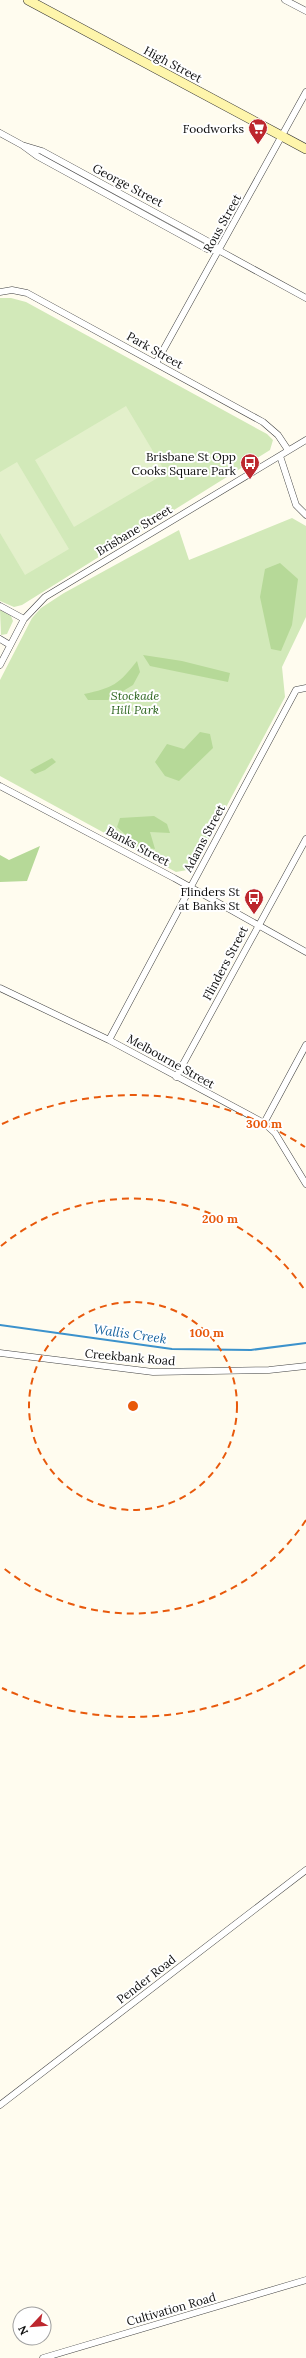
<svg xmlns="http://www.w3.org/2000/svg" width="306" height="2358" viewBox="0 0 306 2358" font-family="Lora,serif">
  <style>
    .green { fill: #d2e9b9 }
    .forest { fill: #b6d998 }
    .pitch { fill: #e3f0cb }
    .lines { fill: none; stroke-linecap: round; stroke-linejoin: round }
    .stream { stroke: #3c92cc; stroke-width: 2 }
    .street-casing { stroke: #414141; stroke-width: 7 }
    .secondary-casing { stroke: #303030; stroke-width: 10 }
    .street { stroke: #fff; stroke-width: 6 }
    .secondary { stroke: #fef5ab; stroke-width: 9 }
    .ring { fill: none; stroke: #e8590c; stroke-width: 2; stroke-dasharray: 7 5 }
    .labels { text-anchor: middle; dominant-baseline: central; stroke-width: 4; stroke-linejoin: round; paint-order: stroke }
    .street-label { font-size: 12px; fill: #0e0e0e; stroke: #fff }
    .poi-label { font-size: 12px; fill: #0e0e0e; stroke: #fff; text-anchor: end }
    .park-label { font-size: 12px; font-style: italic; fill: #2d651f; stroke: #fff }
    .water-label { font-size: 13px; font-style: italic; fill: #18649f; stroke: #fff }
    .centre { fill: #e8590c; stroke: #fff; stroke-width: 2 }
    .ring-label { font-size: 12px; text-anchor: middle; font-weight: bold; fill: #e8590c; stroke: #fff; stroke-width: 4; stroke-linejoin: round; paint-order: stroke }
  </style>
  <rect width="100%" height="100%" fill="#fffcef"/>
  <!-- green -->
  <path class="green" d="M0 298H11L26 302 267 434 273 440 270 450 22 605 14 607 0 601Z
    M292 518 306 526V617L282 667 285 697 193 869 176 872 0 776V680L32 618 41 608 64 593 179 530 189 560Z
    M0 610 11 616 13 621 7 634 1 635Z"/>
  <!-- forest -->
  <path class="forest" d="M280 563 298 579 292 625 281 651 271 649 260 597 265 569Z
    M143 655 182 661 230 673 228 682 150 666Z
    M137 661 140 672 133 685 108 700H88L84 694C113 688 119 684 137 661Z
    M200 732 210 734 213 748 179 781 165 776 155 762 167 744 184 749Z
    M52 758 56 762 45 770 35 774 30 770Z
    M154 816 167 824 170 833 150 832 155 849 138 846 117 827 120 818Z
    M40 846 27 881 0 882V855L9 860Z"/>
  <!-- pitch -->
  <path class="pitch" d="M126 406 166 473 74 527 35 460Z
    M17 462 69 549 25 575 0 533V472Z"/>
  <g class="lines">
    <!-- stream -->
    <path class="stream" d="M0 1325 172 1349 251 1350 306 1343"/>
    <!-- street casing -->
    <g class="street-casing">
      <path id="street" d="M285 0 306 11
        M0 133 22 145 37 156 207 249 220 251
        M22 145 42 151 211 243 220 251 306 298
        M0 292 12 290 27 293 263 422 278 435 288 450
        M156 363 306 92
        M280 456 296 505 306 515
        M0 606 24 619
        M0 639 10 645
        M0 665 24 619 45 597 306 440
        M0 786 174 878 306 952
        M0 988 109 1040 264 1123 275 1133 306 1184
        M109 1040 296 690 306 688
        M176 1077 306 839
        M264 1123 306 1045
        M0 1353 153 1372 269 1370 306 1366
        M0 2105 306 1870
        M43 2358 306 2280"/>
    </g>
    <!-- secondary casing -->
    <g class="secondary-casing">
      <path id="secondary" d="M28 0 306 149"/>
    </g>
    <!-- street -->
    <use href="#street" class="street"/>
    <!-- secondary -->
    <use href="#secondary" class="secondary"/>
  </g>
  <!-- distance rings -->
  <g class="ring">
    <circle cx="133" cy="1406" r="104"/>
    <path d="M306 1520A207 207 0 0 1 1 1566M1 1246A207 207 0 0 1 306 1292"/>
    <path d="M305 1665A311 311 0 0 1 2 1688M2 1124A311 311 0 0 1 305 1147"/>
  </g>
  <!-- icons -->
  <defs>
    <g id="supermarket-pin" transform="scale(1)"><path d="M0 17L-7.5 6A9.5 9.5 0 1 1 7.5 6Z" fill="#bd272e" stroke="#fff"/><path d="M-6-5.5h2.5l.6 2H6L4.5 2H-2.5L-4.4-4H-6ZM-1.5 3.2a1.3 1.3 0 1 0 .1 0ZM3 3.2a1.3 1.3 0 1 0 .1 0Z" fill="#fff"/></g>
    <g id="bus-pin" transform="scale(1)"><path d="M0 17L-7.5 6A9.5 9.5 0 1 1 7.5 6Z" fill="#bd272e" stroke="#fff"/><path d="M-5-6H5V4H4V6H2V4H-2V6H-4V4H-5ZM-3.5-4V0h7V-4ZM-3.5 1.2v1.5H-2V1.2ZM2 1.2v1.5H3.5V1.2Z" fill="#fff"/></g>
  </defs>
  <g fill-rule="evenodd">
    <use href="#supermarket-pin" x="258" y="128"/>
    <use href="#bus-pin" x="250" y="463"/>
    <use href="#bus-pin" x="254" y="898"/>
  </g>
  <g class="labels">
    <!-- street labels -->
    <g class="street-label">
      <text transform="translate(173 64) rotate(28)">High Street</text>
      <text transform="translate(128 185) rotate(28)">George Street</text>
      <text transform="translate(222 223) rotate(-61)">Rous Street</text>
      <text transform="translate(155 350) rotate(29)">Park Street</text>
      <text transform="translate(134 530) rotate(-31)">Brisbane Street</text>
      <text transform="translate(204 838) rotate(-62)">Adams Street</text>
      <text transform="translate(138 846) rotate(28)">Banks Street</text>
      <text transform="translate(225 963) rotate(-62)">Flinders Street</text>
      <text transform="translate(171 1061) rotate(29)">Melbourne Street</text>
      <text transform="translate(130 1357) rotate(5)">Creekbank Road</text>
      <text transform="translate(146 1979) rotate(-38)">Pender Road</text>
      <text transform="translate(171 2309) rotate(-16)">Cultivation Road</text>
    </g>
    <!-- poi labels -->
    <g class="poi-label">
      <text x="244" y="128">Foodworks</text>
      <text x="236" y="456">Brisbane St Opp<tspan x="236" dy="14">Cooks Square Park</tspan></text>
      <text x="240" y="891">Flinders St<tspan x="240" dy="14">at Banks St</tspan></text>
    </g>
    <!-- park labels -->
    <g class="park-label">
      <text x="135" y="695">Stockade<tspan x="135" dy="14">Hill Park</tspan></text>
    </g>
    <!-- water labels -->
    <g class="water-label">
      <text transform="translate(130 1334) rotate(8)">Wallis Creek</text>
    </g>
  </g>
  <circle cx="133" cy="1406" r="6" class="centre"/>
  <g class="ring-label">
    <text x="264" y="1128">300 m</text>
    <text x="220" y="1223">200 m</text>
    <text x="207" y="1337">100 m</text>
  </g>
  <!-- north arrow -->
  <g transform="translate(32 2326) rotate(244)"><circle r="19" fill="#ffffff" stroke="#9f9f9f"/>
  <path d="M0-3L7 15L0 10L-7 15Z" fill="#bd272e"/>
  <text y="-6" font-size="11" font-weight="bold" text-anchor="middle" fill="#0e0e0e">N</text>
  </g>
</svg>
